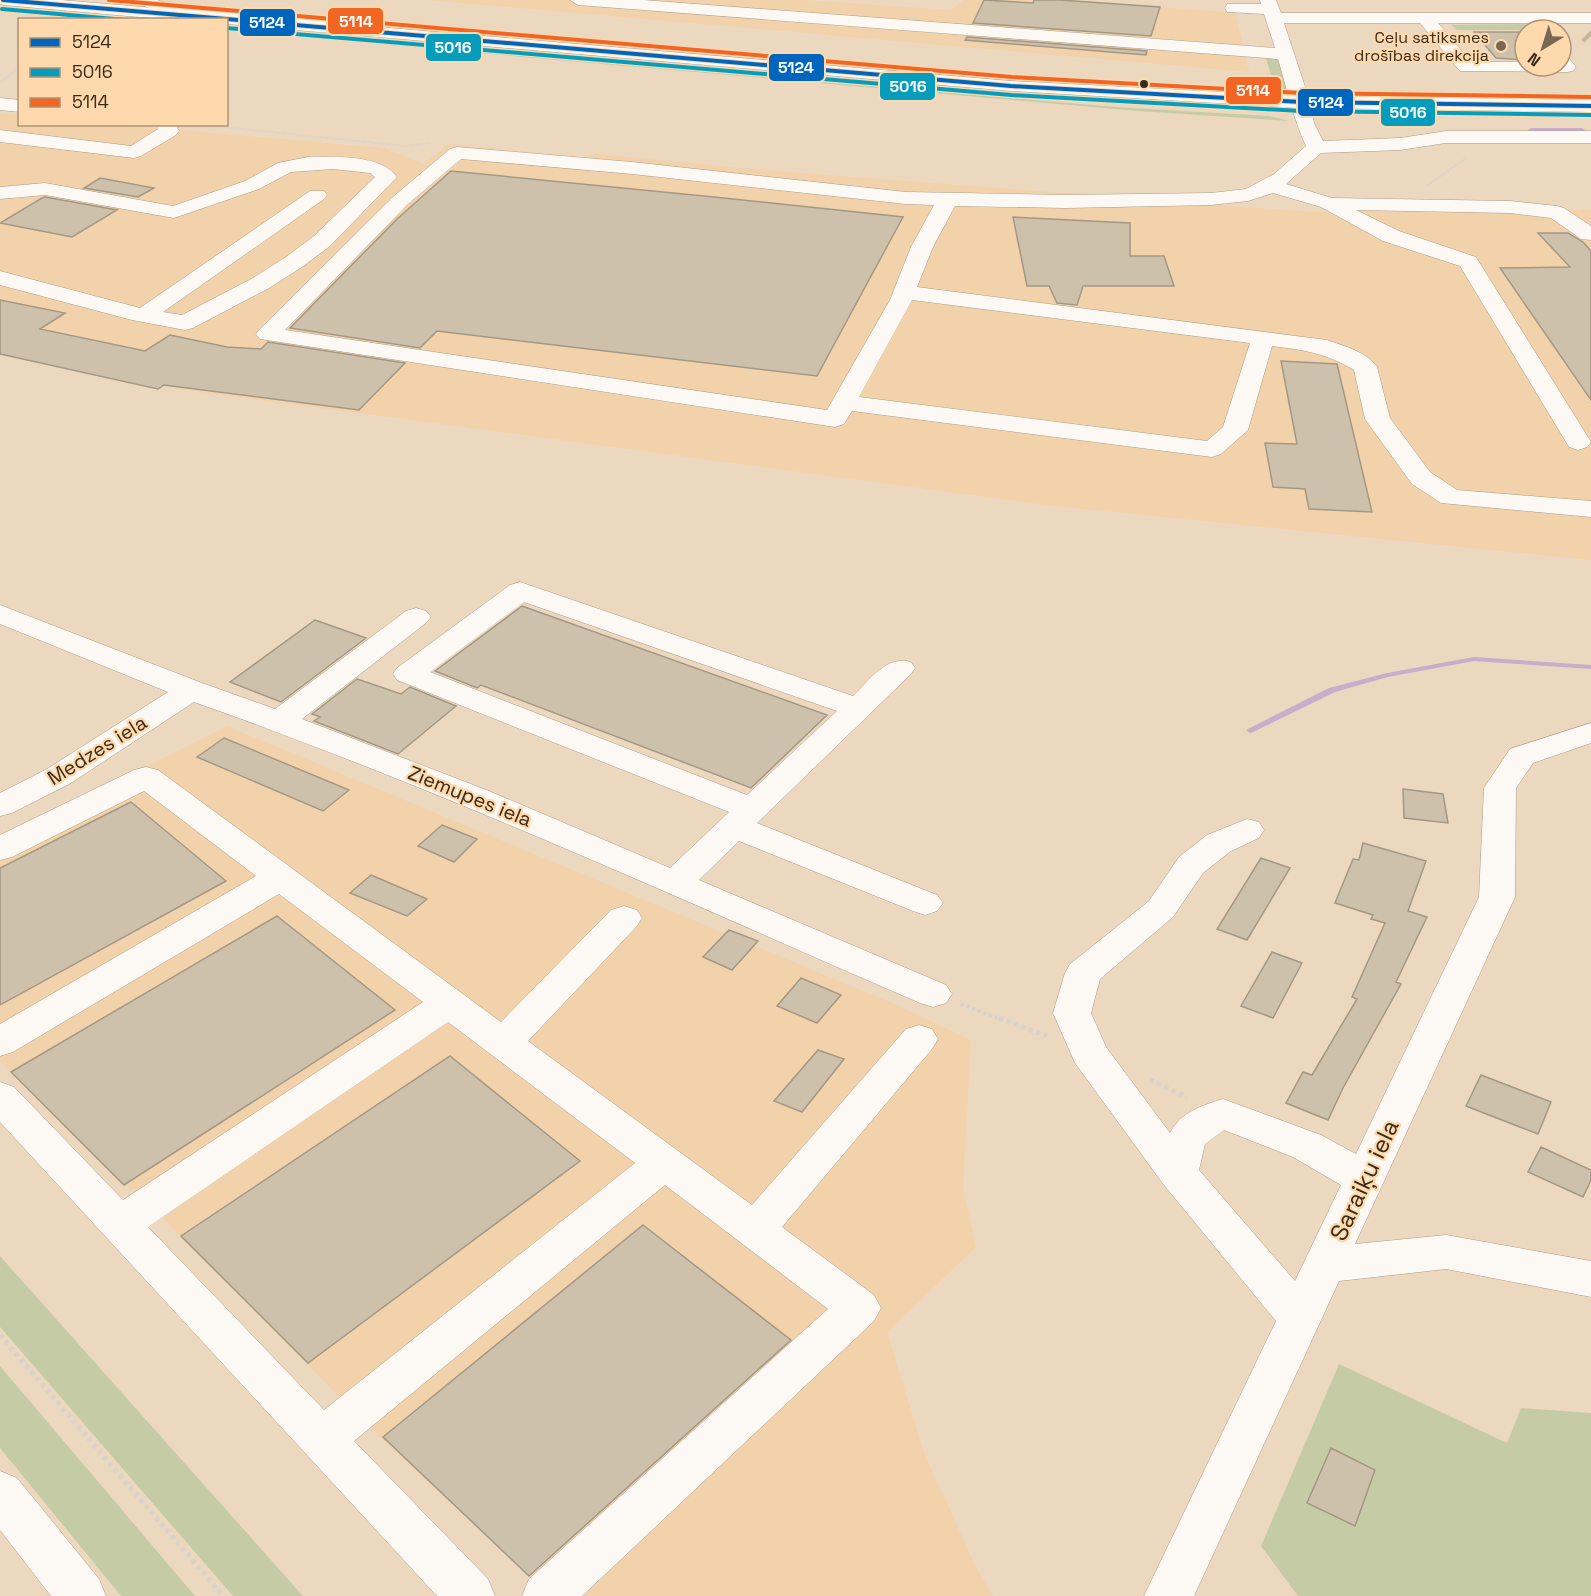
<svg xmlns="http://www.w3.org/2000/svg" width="1591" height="1596" viewBox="0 0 1591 1596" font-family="'Space Grotesk',sans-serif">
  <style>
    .built { fill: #f2d2ab }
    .green { fill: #c5cca5 }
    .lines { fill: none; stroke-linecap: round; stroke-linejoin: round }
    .stream { fill: #c9adca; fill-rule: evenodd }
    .building { fill: #cec1ac; stroke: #a49884; stroke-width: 1.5 }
    .minor-tunnel { stroke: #c8b59e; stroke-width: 19; stroke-dasharray: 19 10; stroke-linecap: butt }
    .minor-casing { stroke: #ac9c89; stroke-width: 1 }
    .major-casing { stroke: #ac9c89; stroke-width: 1 }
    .highway-casing { stroke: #ac9c89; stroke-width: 1 }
    .path-far2 { stroke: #d8d2cb; stroke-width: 2; stroke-dasharray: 1.5 1.5; stroke-linecap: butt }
    .path-far1 { stroke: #d8d2cb; stroke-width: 4; stroke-dasharray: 3 3; stroke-linecap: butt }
    .path { stroke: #d8d2cb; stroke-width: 5; stroke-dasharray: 4 4; stroke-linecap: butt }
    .minor { fill: #fcf9f5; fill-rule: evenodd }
    .major { fill: #fcf9f5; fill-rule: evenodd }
    .highway { fill: #fcf9f5; fill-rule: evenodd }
    .bus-1-casing { stroke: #fed9ad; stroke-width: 6 }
    .bus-2-casing { stroke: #fed9ad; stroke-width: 6 }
    .bus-3-casing { stroke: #fed9ad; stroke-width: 6 }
    .bus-1 { stroke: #0065bd; stroke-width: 4 }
    .bus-2 { stroke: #069cbc; stroke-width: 4 }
    .bus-3 { stroke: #f26522; stroke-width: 4 }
    .poi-dot { fill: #786853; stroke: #fed9ad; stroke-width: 2 }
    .bus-dot { fill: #392b19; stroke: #fed9ad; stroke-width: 2 }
    .labels { text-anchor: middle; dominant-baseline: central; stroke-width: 4.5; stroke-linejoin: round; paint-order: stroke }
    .far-poi-label { font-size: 16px; fill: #392b19; stroke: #fed9ad; text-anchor: end }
    .street-label { font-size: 20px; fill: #392b19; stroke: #fed9ad }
    .near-street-label { font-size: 24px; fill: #392b19; stroke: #fed9ad }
    .line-badge { stroke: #fed9ad; stroke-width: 2 }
    .badge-label { font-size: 16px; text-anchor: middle; font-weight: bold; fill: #fff }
  </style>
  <rect width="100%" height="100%" fill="#ecd8bf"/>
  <!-- built -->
  <path class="built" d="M427 0H806L950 10 964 0H1069L1236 13 1249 72Z
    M0 113 19 115 20 124 124 125 383 148 424 164 448 144 582 157 597 154 763 170 1312 212 1591 210V560L1054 506 178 389 0 351Z
    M227 726 892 1003 971 1040 963 1187 976 1247 887 1332 924 1453 976 1567 993 1596H565L534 1581 355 1413 150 1205 124 1185 0 1061V840Z"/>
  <!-- green -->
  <path class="green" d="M1524 24 1529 28 1523 30H1457L1451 25Z
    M227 31 1115 107 1269 116 1289 121 1139 111Z
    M1265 55 1279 59 1288 88 1284 94 1276 92Z
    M1344 110 1483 112 1591 110V115L1345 113Z
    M0 1256 303 1596H233L0 1327Z
    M1339 1364 1507 1443 1521 1408 1591 1413V1596H1298L1261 1546Z
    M0 1366 195 1596H121L0 1448Z"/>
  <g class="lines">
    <!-- stream -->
    <path class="stream" d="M1531 128H1582L1585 130 1582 132 1529 131 1528 130Z
      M1474 657 1591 665V669L1474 661 1388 677 1335 692 1253 732 1250 733 1246 730 1329 688 1387 673Z"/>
  </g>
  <!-- building -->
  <path class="building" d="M984 0 1033 3 1034 0H1060L1160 7 1151 36 973 23Z
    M1474 32H1525V60L1496 58Z
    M967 37 1147 51 1146 55 965 40Z
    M451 171 714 197 903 217 817 376 437 331 420 348 290 328 397 219Z
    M100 178 154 188 138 197 84 188Z
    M42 198 45 197 117 210 72 237 0 223Z
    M1013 217 1130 223V256H1164L1174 286H1083L1077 305 1057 303 1049 286H1027Z
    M1538 233H1568L1583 242 1591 251V400L1500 268 1570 267Z
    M0 300 65 313 40 329 145 351 170 335 227 347 261 349 268 342 405 363 359 410 164 385 158 389 0 354Z
    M1281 361 1337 364 1372 512 1309 509 1305 489 1273 487 1265 443 1297 444Z
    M522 606 827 715 751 788 481 685 477 688 435 671Z
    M315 620 366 638 281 702 230 682Z
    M357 679 401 694 410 687 456 706 398 754 314 721 320 717 312 714Z
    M224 738 349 790 323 811 197 757Z
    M1403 789 1443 794 1448 823 1404 818Z
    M131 802 226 881 0 1005V868Z
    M442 825 477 839 454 862 418 846Z
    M1363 843 1426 861 1408 911 1427 917 1396 982 1401 984 1343 1088 1328 1120 1286 1103 1303 1072 1312 1075 1357 999 1352 997 1385 923 1371 919 1373 915 1335 903 1353 859 1359 860Z
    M1261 858 1290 868 1247 940 1217 929Z
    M371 875 427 899 407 916 350 893Z
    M277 916 395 1010 124 1185 11 1072Z
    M729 930 758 941 732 970 703 957Z
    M1272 952 1302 963 1273 1018 1241 1006Z
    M801 978 841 995 817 1023 777 1006Z
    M818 1050 844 1059 802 1112 774 1101Z
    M450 1056 580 1161 308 1363 181 1236Z
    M1481 1075 1551 1102 1538 1134 1466 1106Z
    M1541 1147 1591 1170V1180L1583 1197 1528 1172Z
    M643 1225 791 1340 529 1576 383 1437Z
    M1331 1448 1375 1470 1355 1526 1307 1503Z"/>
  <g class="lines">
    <!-- minor-tunnel -->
    <path class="minor-tunnel" d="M1588 33 1591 36"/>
    <!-- minor casing -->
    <g class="minor-casing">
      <path id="minor" d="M134 0H157L166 3 331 17 386 28 389 32 386 36 380 37 331 27 163 13 136 3Z
        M570 0H643L1275 48 1264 14 1227 12 1225 8 1227 4H1261L1260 0H1276L1281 13H1591V23H1438L1471 62H1525V66H1561V55L1567 56 1576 67 1573 71 1567 72 1460 71 1420 23H1284L1310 102 1314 123 1323 141 1400 138 1446 131H1591V143H1446L1400 150 1321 153 1286 184 1332 198 1510 201 1557 206 1564 208 1591 226V240L1581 239 1551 218 1510 213 1356 210 1399 231 1476 257 1591 442 1587 447 1578 450 1569 447 1460 266 1383 241 1321 207 1273 193 1248 201 1211 205 1066 208 955 206 933 247 917 287 1327 340C1344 346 1367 352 1377 367L1390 418 1430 472 1457 490 1591 501V517L1441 503 1412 484 1365 419 1354 370C1326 353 1304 350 1272 346L1248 430 1221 454 1212 457 852 411 844 424 835 427 260 339 256 334 260 329 394 196 450 149 457 147 632 162 906 192 1066 195 1211 193 1246 189 1274 174 1306 146C1293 118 1287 88 1278 59L578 5ZM461 159 632 174 906 204 934 205 911 247 890 300 827 410 285 330 408 204ZM912 300 1250 343 1223 427 1207 441 859 397Z
        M0 98 20 100V112L0 110Z
        M156 124H175L179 131 176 135 141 156 134 158 0 142V130L131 146 158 129Z
        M308 157C333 157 381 154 397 177L330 246 302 267 269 288 193 328 185 330 132 320 0 285V271L140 308 310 191H324L327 195 324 199 163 312 182 315 253 278 286 257 314 236 375 177 370 173 333 169 291 172 259 189 174 218 45 195 0 199V187L45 183 173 206 245 181 278 163Z
        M520 582 853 696C870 680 886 655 911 662L915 668 911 674 757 823 937 895 943 903 937 911 925 915 913 911 739 841 699 880 946 985 952 994 946 1003 933 1007 920 1003C680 899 441 789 194 702L71 783 12 813 0 816V793L47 769 168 692 0 624V605L202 683 275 709 406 611 416 608 426 611 431 617 426 623 302 719 489 791 670 868 729 812 397 680 393 674 397 668 510 585ZM524 602 837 711 747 795 430 672Z
        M1591 723V743L1533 763 1516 788 1515 897 1355 1244 1446 1235 1591 1261V1297L1446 1269 1339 1281 1194 1596H1144L1276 1321 1164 1185 1075 1063 1053 1013 1065 973 1070 964 1149 901 1179 857 1207 835 1247 819 1259 822 1264 830 1259 838 1231 851 1203 873 1173 917 1100 979 1091 1013 1106 1047 1170 1133C1181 1112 1201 1106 1223 1099L1321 1135 1356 1154 1479 897 1484 788 1510 749ZM1224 1130 1293 1157 1341 1185 1295 1281 1199 1170 1205 1144Z
        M146 767 158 770 501 1022 611 910 624 906 637 910 642 918 637 926 528 1041 752 1205 906 1029 919 1025 932 1029 938 1039 932 1049 782 1227 874 1295 881 1308 874 1321 582 1596H522L529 1579 828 1309 665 1185 354 1441 488 1579 495 1596H437L0 1122V1082L14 1087 123 1200 423 1002 279 894 13 1052 0 1056V1024L256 876 144 791 12 857 0 860V835L134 770ZM448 1022 635 1163 324 1410 148 1227Z"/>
    </g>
    <!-- major casing -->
    <g class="major-casing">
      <path id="major" d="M0 1471 17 1478 99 1579 106 1596H51L0 1530Z"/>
    </g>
    <!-- highway casing -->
    <g class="highway-casing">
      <path id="highway" d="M0 0H61L1011 81 1301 96 1591 100V112L1301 108 1011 91 226 24V20H173L3 5 0 4Z"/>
    </g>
    <!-- path-far2 -->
    <path class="path-far2" d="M1 82 20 67
      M195 124 405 146 431 143
      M1428 185 1466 158"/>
    <!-- path-far1 -->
    <path class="path-far1" d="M961 1004 1003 1020"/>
    <!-- path -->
    <path class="path" d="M999 1018 1047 1036
      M1150 1080 1187 1097
      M0 1335 223 1596"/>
    <!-- minor -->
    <use href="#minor" class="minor"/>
    <!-- major -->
    <use href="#major" class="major"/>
    <!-- highway -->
    <use href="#highway" class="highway"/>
    <!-- bus-1 casing -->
    <g class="bus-1-casing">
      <path id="bus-1" d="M3 0 1011 86 1301 102 1591 106"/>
    </g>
    <!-- bus-2 casing -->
    <g class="bus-2-casing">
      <path id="bus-2" d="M2 9 126 20
        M226 28 1011 95 1301 111 1591 115"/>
    </g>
    <!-- bus-3 casing -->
    <g class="bus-3-casing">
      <path id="bus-3" d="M109 0 1012 77 1301 93 1591 97"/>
    </g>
    <!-- bus-1 -->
    <use href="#bus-1" class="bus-1"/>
    <!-- bus-2 -->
    <use href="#bus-2" class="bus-2"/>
    <!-- bus-3 -->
    <use href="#bus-3" class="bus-3"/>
  </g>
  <!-- markers -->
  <circle class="poi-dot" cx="1501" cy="46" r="6"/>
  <circle class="bus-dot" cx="1144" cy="84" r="5"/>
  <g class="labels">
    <!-- far-poi labels -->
    <g class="far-poi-label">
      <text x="1489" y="37">Ceļu satiksmes<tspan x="1489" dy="18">drošības direkcija</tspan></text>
    </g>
    <!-- street labels -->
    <g class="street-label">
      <text transform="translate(97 750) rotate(-32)">Medzes iela</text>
      <text transform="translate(470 796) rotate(22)">Ziemupes iela</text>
    </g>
    <!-- near-street labels -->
    <g class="near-street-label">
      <text transform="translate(1364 1180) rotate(-65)">Saraiķu iela</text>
    </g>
  </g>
  <g class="line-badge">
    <rect x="327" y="7" width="57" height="28" rx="6" fill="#f26522"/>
    <rect x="239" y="8" width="57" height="29" rx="6" fill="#0065bd"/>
    <rect x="425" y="33" width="57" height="29" rx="6" fill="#069cbc"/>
    <rect x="768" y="53" width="57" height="29" rx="6" fill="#0065bd"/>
    <rect x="879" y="72" width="57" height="29" rx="6" fill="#069cbc"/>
    <rect x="1225" y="76" width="57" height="29" rx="6" fill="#f26522"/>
    <rect x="1297" y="88" width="57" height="29" rx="6" fill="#0065bd"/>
    <rect x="1380" y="98" width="56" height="29" rx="6" fill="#069cbc"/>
  </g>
  <g class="badge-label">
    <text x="356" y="27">5114</text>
    <text x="267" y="28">5124</text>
    <text x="453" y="53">5016</text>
    <text x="796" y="73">5124</text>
    <text x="908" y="92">5016</text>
    <text x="1253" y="96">5114</text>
    <text x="1326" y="108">5124</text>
    <text x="1408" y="118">5016</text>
  </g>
  <!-- legend -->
  <rect x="18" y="18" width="210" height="108" fill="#fed9ad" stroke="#af9372" stroke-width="1.5"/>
  <rect x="30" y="38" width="30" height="9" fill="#0065bd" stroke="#af9372" stroke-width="1.5"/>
  <text x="72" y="48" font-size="18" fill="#392b19">5124</text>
  <rect x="30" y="68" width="30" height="9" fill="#069cbc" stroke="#af9372" stroke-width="1.5"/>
  <text x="72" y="78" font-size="18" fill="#392b19">5016</text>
  <rect x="30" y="98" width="30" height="9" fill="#f26522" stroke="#af9372" stroke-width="1.5"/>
  <text x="72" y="108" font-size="18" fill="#392b19">5114</text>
  <!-- north arrow -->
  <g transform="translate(1543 48) rotate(218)"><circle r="28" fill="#fed9ad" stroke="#af9372" stroke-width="1.5"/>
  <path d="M0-4.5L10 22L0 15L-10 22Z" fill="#786853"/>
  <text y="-9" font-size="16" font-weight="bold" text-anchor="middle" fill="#392b19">N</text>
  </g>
</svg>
